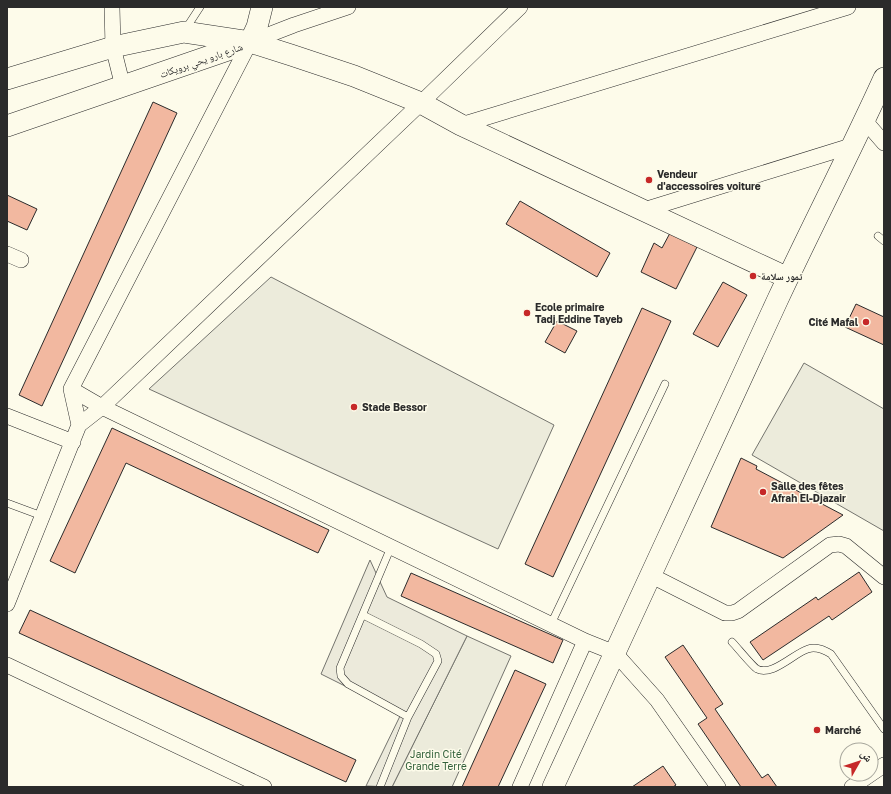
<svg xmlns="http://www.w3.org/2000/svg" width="891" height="794" viewBox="0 0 891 794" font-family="'Golos Text','Noto Naskh Arabic',sans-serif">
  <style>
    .green { fill: #ecebdb; stroke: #74746e }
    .parking { fill: #eceadb; stroke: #74746e }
    .building { fill: #f2b8a0; stroke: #2b2b2b }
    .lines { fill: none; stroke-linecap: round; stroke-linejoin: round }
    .lane-casing { stroke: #2b2b2b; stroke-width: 8 }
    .street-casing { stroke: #2b2b2b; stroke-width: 16 }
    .secondary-casing { stroke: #2b2b2b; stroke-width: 22 }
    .lane { stroke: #fdfbea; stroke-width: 7 }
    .street { stroke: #fdfbea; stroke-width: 15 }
    .secondary { stroke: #fdfbea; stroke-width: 21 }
    .poi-dot { fill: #c62828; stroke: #fdfbea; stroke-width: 1.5 }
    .labels { text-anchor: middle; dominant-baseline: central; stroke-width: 3; stroke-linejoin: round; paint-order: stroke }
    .street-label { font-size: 10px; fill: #2b2b2b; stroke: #fdfbea }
    .poi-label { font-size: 10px; font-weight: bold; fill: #2b2b2b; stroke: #fdfbea; text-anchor: start }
    .park-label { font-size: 10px; fill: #34623c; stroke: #fdfbea }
  </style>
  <rect width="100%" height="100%" fill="#fdfbea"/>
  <!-- green -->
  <path class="green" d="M271 277 554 425 498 549 149 389Z
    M804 363 884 409V531L752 455Z
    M467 636 511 656 452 787H392Z"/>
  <!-- parking -->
  <path class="parking" d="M370 560 387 597 467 636 392 787 366 786 401 714 321 674Z"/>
  <!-- building -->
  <path class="building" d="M153 102 177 113 42 406 19 395Z
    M7 195 37 209 27 230 7 221Z
    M520 201 610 253 597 277 506 224Z
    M670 233 697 247 676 289 641 272 654 243 662 248Z
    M723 282 747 295 718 347 693 334Z
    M856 304 884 317V345L845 327Z
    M642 308 671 321 553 577 525 564Z
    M557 321 577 331 565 353 545 342Z
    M112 428 329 530 318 553 126 463 75 573 50 561Z
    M741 458 757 466 756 469 843 515 783 558 711 527Z
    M859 572 872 592 832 620 829 616 763 660 750 642 816 597 818 600Z
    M411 573 563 640 553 663 401 596Z
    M30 610 356 760 346 782 19 633Z
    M683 645 723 704 715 709 762 778 768 774 777 787H741L698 724 707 718 665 657Z
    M515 670 546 684 498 787H462Z
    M663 766 676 785 673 787H632Z"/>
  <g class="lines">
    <!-- lane casing -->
    <g class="lane-casing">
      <path id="lane" d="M185 30 200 7
        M878 236 884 241
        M7 503 42 516
        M363 615 421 644 436 654 438 661 408 717
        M551 624 665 384
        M732 642C736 646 753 667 757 669 772 677 794 653 808 649 816 646 824 650 831 654L884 729
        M380 787 408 717 348 684 341 676 340 668 391 547"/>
    </g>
    <!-- street casing -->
    <g class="street-casing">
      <path id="street" d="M112 7 113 47 123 87
        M865 121 884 143
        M461 125 848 7
        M644 210 854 145
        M7 254 21 260
        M71 389 102 407 585 641 615 653 657 700 718 787
        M7 416 73 442
        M79 425 71 389 250 42 294 25 348 7
        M650 575 725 613H732L738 611 830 545 839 544 846 546 884 577
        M7 604 79 425 102 407 421 103 520 7
        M7 665 264 787
        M520 787 585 641
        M852 787 884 765"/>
    </g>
    <!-- secondary casing -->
    <g class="secondary-casing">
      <path id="secondary" d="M250 42 257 27 262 7
        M7 79 113 47 184 32 250 42 291 55 354 76 421 103 461 125 788 278
        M7 126 248 43
        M553 787C627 625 703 463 777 301 812 226 850 153 884 78"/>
    </g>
    <!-- lane -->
    <use href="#lane" class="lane"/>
    <!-- street -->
    <use href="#street" class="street"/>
    <!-- secondary -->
    <use href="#secondary" class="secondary"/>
  </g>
  <!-- markers -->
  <g class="poi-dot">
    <circle cx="649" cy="180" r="4"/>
    <circle cx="753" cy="276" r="4"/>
    <circle cx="527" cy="313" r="4"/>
    <circle cx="866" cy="322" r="4"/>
    <circle cx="354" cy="407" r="4"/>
    <circle cx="763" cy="492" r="4"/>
    <circle cx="817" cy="730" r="4"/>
  </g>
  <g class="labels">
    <!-- street labels -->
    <g class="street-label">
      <text transform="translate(201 60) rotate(-19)">شارع بارو يحي برويكات</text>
    </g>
    <!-- poi labels -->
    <g class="poi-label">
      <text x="657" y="174">Vendeur<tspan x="657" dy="12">d'accessoires voiture</tspan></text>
      <text x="761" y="276">تمور سلامة</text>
      <text x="535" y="307">Ecole primaire<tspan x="535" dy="12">Tadj Eddine Tayeb</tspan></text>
      <text x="858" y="322" text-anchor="end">Cité Mafal</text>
      <text x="362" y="407">Stade Bessor</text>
      <text x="771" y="486">Salle des fêtes<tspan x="771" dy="12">Afrah El-Djazair</tspan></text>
      <text x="825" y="730">Marché</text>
    </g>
    <!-- park labels -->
    <g class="park-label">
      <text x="436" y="754">Jardin Cité<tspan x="436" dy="12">Grande Terre</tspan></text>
    </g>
  </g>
  <!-- border -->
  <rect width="891" height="794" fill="none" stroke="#2b2b2b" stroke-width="16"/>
  <!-- north arrow -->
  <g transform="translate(859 762) rotate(51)"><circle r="19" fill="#fdfbea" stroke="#a9a89e"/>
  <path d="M0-3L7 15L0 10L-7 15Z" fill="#c62828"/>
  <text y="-6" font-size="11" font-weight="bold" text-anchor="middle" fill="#2b2b2b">ش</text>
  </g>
</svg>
